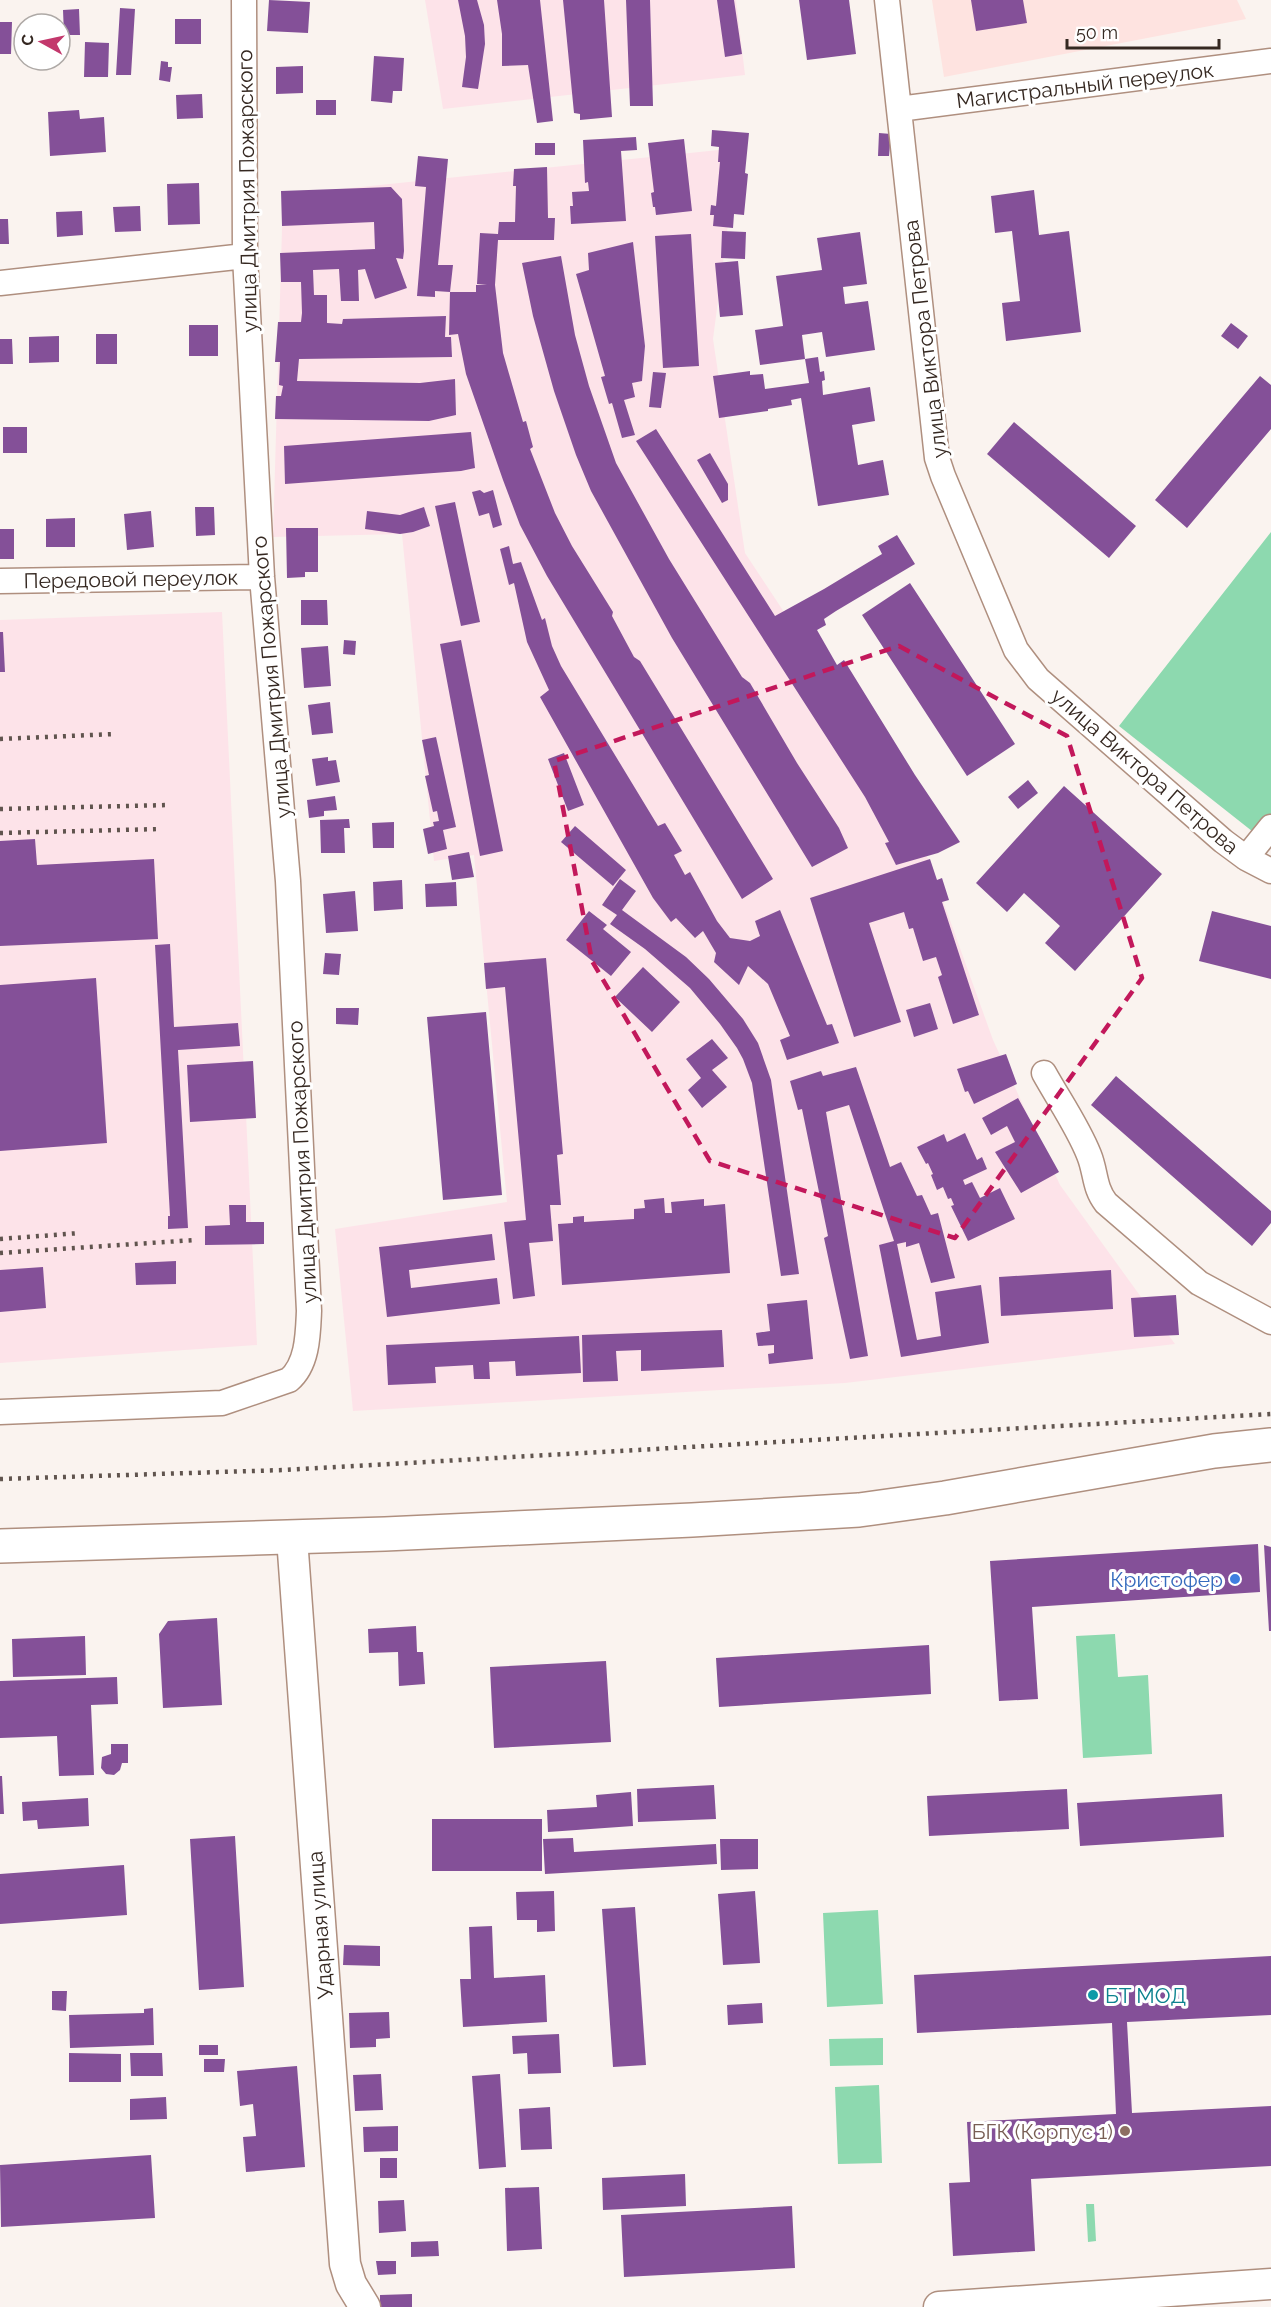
<svg xmlns="http://www.w3.org/2000/svg" width="1271" height="2307" viewBox="0 0 1271 2307" font-family="Raleway,sans-serif">
  <style>
    .industrial { fill: #fde3e9 }
    .medical { fill: #fee3e0 }
    .green { fill: #8dd9af }
    .building { fill: #845098 }
    .lines { fill: none; stroke-linecap: round; stroke-linejoin: round }
    .minor-casing { stroke: #af8f7f; stroke-width: 27 }
    .tertiary-casing { stroke: #af8f7f; stroke-width: 33 }
    .secondary-casing { stroke: #af8f7f; stroke-width: 36 }
    .minor { stroke: #fff; stroke-width: 24 }
    .tertiary { stroke: #fff; stroke-width: 30 }
    .secondary { stroke: #fff; stroke-width: 33 }
    .rail { stroke: #60544e; stroke-width: 4.5; stroke-dasharray: 3 6; stroke-linecap: butt }
    .marked { fill: none; stroke: #c2185b; stroke-width: 4.5; stroke-dasharray: 12 8; stroke-linejoin: round }
    .shop-dot { fill: #3f7fe0; stroke: #fff; stroke-width: 2 }
    .culture-dot { fill: #0f9aa8; stroke: #fff; stroke-width: 2 }
    .education-dot { fill: #8d6e63; stroke: #fff; stroke-width: 2 }
    .labels { text-anchor: middle; dominant-baseline: central; stroke-width: 6; stroke-linejoin: round; paint-order: stroke }
    .street-label { font-size: 21px; fill: #352821; stroke: #fff }
    .shop-label { font-size: 21px; fill: #366cbe; stroke: #fff; text-anchor: end }
    .culture-label { font-size: 21px; fill: #0d838f; stroke: #fff; text-anchor: start }
    .education-label { font-size: 21px; fill: #785e54; stroke: #fff; text-anchor: end }
  </style>
  <rect width="100%" height="100%" fill="#faf3ef"/>
  <!-- industrial -->
  <path class="industrial" d="M425 0H736L745 75 443 109Z
    M738 148 713 339 745 553 905 795 993 1040 1060 1185 1175 1344 845 1383 353 1411 335 1229 507 1202 474 855 434 861 402 534 273 537 283 195Z
    M222 612 257 1345 0 1363V620Z"/>
  <!-- medical -->
  <path class="medical" d="M932 0H1237L1246 19 944 77Z"/>
  <!-- green -->
  <path class="green" d="M1271 532V818L1257 835 1119 726Z
    M1115 1634 1118 1677 1148 1675 1152 1754 1083 1758 1076 1636Z
    M878 1910 883 2004 827 2007 823 1913Z
    M883 2038V2065L830 2066 829 2039Z
    M879 2085 882 2163 838 2164 835 2087Z
    M1086 2204H1094L1096 2241 1088 2242Z"/>
  <!-- building -->
  <path class="building" d="M269 0 310 2 308 33 267 31Z
    M458 0H477L484 25 485 44 478 89 462 87 466 57 465 36Z
    M497 0H540L553 121 537 123 528 65 502 66V34Z
    M563 0H604L612 117 580 120V114L574 113Z
    M626 0H650L653 106H630Z
    M717 0H734L742 54 725 57Z
    M799 0H849L856 54 807 60Z
    M971 0H1023L1027 23 976 31Z
    M120 8 135 9 131 75H116Z
    M79 9 80 35H64L63 10Z
    M175 19H201V44H175Z
    M0 22H12L11 54H0Z
    M25 22H54V24H25Z
    M85 42 109 43 108 77H84Z
    M374 56 404 58 402 91H393L392 103 371 101Z
    M161 61 168 62V67H172L170 82 159 80Z
    M303 66V93L276 94V67Z
    M202 94 203 118 177 119 176 95Z
    M316 100H336V115H316Z
    M79 110 80 119 104 117 106 152 50 156 48 112Z
    M712 130 749 133 745 173 748 174 744 215 734 214 733 228 713 226 714 215H710L711 205 716 206 720 162H718L719 147 711 146Z
    M879 133 891 134 889 156H878Z
    M636 137 637 150 621 151 626 221 571 224 570 206H573L572 192 589 191 588 182 585 183 583 140Z
    M684 139 692 211 656 215 655 207H653L651 193 654 192 648 143Z
    M535 143H555V155H535Z
    M418 156 448 159 438 265H453L450 292 435 291V297L417 296 426 187 415 186Z
    M547 167 548 218H555L554 240H498L495 285 503 353 523 422 526 421 533 447 530 449 555 513 572 546 613 612 612 616 634 657 640 661 773 879 742 899 547 576 520 525 503 480 466 374 458 334 449 335 450 292H476V285H487L477 284 480 233 498 234 499 222H515L516 186H513L514 169Z
    M199 183 200 224 168 225 167 184Z
    M391 187 402 199 404 251 403 259 396 258 407 288 375 299 365 269 358 270 359 301H341L339 269 313 270 314 295H327V323L342 324 343 319 446 316 445 337H451L452 357 299 359 297 381 420 383 455 379 456 415 429 421 275 419 276 396H281L283 386 279 385 280 362H275L278 322H301L302 313 301 282H281L280 253 375 249 374 222 282 226 281 191Z
    M1034 190 1039 235 1069 231 1081 332 1006 341 1002 303 1020 301 1012 231 995 233 991 196Z
    M140 206 141 231 115 232 113 207Z
    M82 211 83 235 57 237 56 212Z
    M0 219H8L9 244H0Z
    M722 231 746 232 745 259 721 258Z
    M860 232 867 284 843 287 845 304 868 301 875 350 826 357 822 332 802 335 805 359 760 365 755 330 783 326 776 276 822 270 817 238Z
    M691 234 699 366 663 368 655 236Z
    M633 242 645 346 642 381 632 383 635 397 624 400 635 435 622 438 612 403 609 404 601 377 605 376 576 274 589 270 588 253Z
    M561 256 575 335 589 386 616 463 669 559 742 677 750 683 797 763 839 828 848 848 812 867 672 638 591 491 576 455 554 391 533 316 522 263Z
    M738 261 743 315 720 317 715 263Z
    M1231 323 1248 336 1238 349 1221 336Z
    M189 325H218V356H189Z
    M96 334H117V364H96Z
    M59 336V362L29 363V337Z
    M0 339H12L13 364H0Z
    M818 357 820 372 824 371 825 380 822 381 823 395 870 387 875 421 852 425 858 465 883 460 889 495 818 506 801 398 791 400 792 405 768 409V411L719 418 713 376 750 371V375L763 374 765 389 809 383 805 359Z
    M653 372 666 373 661 408 649 407Z
    M1260 376 1271 385V429L1187 528 1155 500Z
    M1014 422 1136 526 1109 558 987 454Z
    M3 427H27V453H3Z
    M656 429 775 616 824 589 882 554 878 546 897 535 915 564 836 611 824 619 826 625 817 630 837 665 844 660 915 775 960 842 938 853 896 865 885 843 889 842 865 797 636 441Z
    M471 432 475 468 461 471 285 484 284 446Z
    M710 453 728 484V500L722 503 697 460Z
    M480 490 484 493 493 490 502 525 493 528 489 513 479 516 472 492Z
    M455 502 480 622 461 626 435 506Z
    M195 507H214L215 535 196 536Z
    M424 507 430 526 413 532 400 534 365 529 367 511 400 515Z
    M151 511 154 547 127 550 124 514Z
    M75 518V547H46V519Z
    M286 528H318V572H305V577L287 578Z
    M0 529H14V559H0Z
    M509 546 513 564 521 562 542 620 545 618 552 646 561 666 658 826 665 823 682 851 674 855 685 875 690 872 717 921 730 938 750 941 760 936 755 921 780 910 827 1025 832 1024 839 1043 787 1060 780 1040 790 1036 768 984 748 966 739 985 714 962 716 953 703 931 695 938 676 918 671 922 653 898 540 697 549 690 527 642 514 583 509 585 500 549Z
    M910 583 1015 744 967 776 862 615Z
    M301 600H327L328 625H301Z
    M0 632H3L5 672H0Z
    M344 640 356 641 355 655 343 654Z
    M461 640 503 851 480 856 440 644Z
    M328 646 331 686 304 688 301 648Z
    M330 702 333 733 312 735 308 705Z
    M436 737 456 827 443 830 447 849 428 854 423 829 434 826 433 822 439 821 437 811 433 812 425 776 429 775 422 740Z
    M564 753 584 805 568 811 548 759Z
    M328 757V761L336 760 340 782 316 786 312 759Z
    M1028 780 1038 793 1018 809 1008 797Z
    M1064 786 1162 874 1075 971 1045 943 1060 926 1024 893 1007 912 976 883Z
    M335 796 337 810 324 811V816L309 818 307 800Z
    M349 819 350 828H344L345 853H321L320 820Z
    M394 822V848H373L372 823Z
    M575 826 626 870 613 886 561 842Z
    M35 839 37 865 154 859 158 939 0 946V841Z
    M469 852 474 877 452 880 448 856Z
    M930 859 937 880 942 878 949 900 942 902 979 1015 953 1024 938 977 942 975 936 957 923 961 913 928 909 929 904 912 869 923 901 1022 854 1037 810 898Z
    M620 879 636 891 622 910 686 957 709 979 743 1019 758 1043 771 1080 799 1274 781 1276 752 1083 743 1059 737 1048 720 1024 690 988 645 949 610 924 617 915 602 905Z
    M402 880 403 909 374 911 373 882Z
    M456 882 457 906 426 907 425 884Z
    M355 891 358 931 326 933 323 894Z
    M589 911 607 925 603 929 631 952 611 976 566 940Z
    M1212 911 1271 926V979L1199 961Z
    M170 944 174 1027 238 1023 240 1046 178 1050 188 1228 168 1229V1216H170L155 945Z
    M325 953 341 954 339 975 323 974Z
    M546 958 563 1154 557 1155 561 1205H550L553 1241 529 1243 535 1296 513 1299 504 1222 526 1220 505 987 486 989 484 963Z
    M643 967 680 1002 652 1032 615 997Z
    M96 978 107 1143 0 1151V985Z
    M930 1003 938 1029 914 1037 906 1010Z
    M336 1008H359L358 1025 336 1024Z
    M486 1012 502 1195 443 1200 427 1017Z
    M712 1039 728 1058 712 1070 727 1087 702 1108 688 1090 701 1078 686 1059Z
    M1006 1054 1017 1084 974 1104 968 1091 965 1092 957 1069Z
    M253 1061 256 1118 190 1122 187 1065Z
    M856 1067 890 1167 901 1162 917 1196 922 1195 931 1215 938 1213 955 1278 931 1283 919 1243 906 1247V1242L897 1244 917 1340 941 1336 935 1292 981 1285 989 1343 901 1357 879 1245 894 1241 849 1105 826 1112 868 1356 850 1359 824 1238 828 1236 802 1109 798 1110 790 1081 821 1071 823 1076Z
    M1116 1076 1271 1211V1223L1252 1246 1091 1105Z
    M1018 1098 1059 1172 1021 1193 995 1152 1015 1142 1007 1126 991 1135 982 1118Z
    M965 1133 977 1160 982 1157 987 1169 963 1180 965 1185 972 1182 980 1198 1000 1188 1015 1219 968 1241 951 1206 954 1205 951 1198 948 1199 943 1187 937 1190 931 1175 933 1174 928 1163 926 1164 917 1147 944 1134 947 1142Z
    M664 1198 665 1213H672L671 1202 704 1199V1206L725 1204 730 1273 562 1285 558 1224 573 1223V1217L584 1216V1222L634 1219V1209L645 1208 644 1200Z
    M229 1205H246V1222H264V1244L205 1245V1226L230 1225Z
    M492 1234 495 1260 409 1270 411 1288 497 1278 500 1304 387 1317 379 1247Z
    M176 1261V1284L136 1285 135 1263Z
    M43 1267 46 1308 0 1312V1270Z
    M1111 1270 1113 1309 1001 1316 999 1277Z
    M1176 1295 1179 1335 1134 1337 1131 1298Z
    M807 1300 813 1359 769 1364 768 1354 774 1353V1345L758 1346 756 1333 770 1331 767 1304Z
    M722 1330 724 1367 641 1371V1350L616 1351 618 1381 583 1382 582 1335Z
    M579 1336 581 1373 516 1376 515 1361 489 1362 490 1379H474L473 1365 435 1367 436 1383 388 1385 386 1345Z
    M1258 1544 1260 1592 1032 1607 1038 1699 999 1701 990 1561Z
    M1264 1545 1271 1547V1631H1269Z
    M217 1618 222 1705 163 1708 159 1634 168 1621Z
    M416 1626 417 1652H423L425 1684 399 1686 398 1652 369 1653 368 1629Z
    M85 1636 86 1675 13 1677 12 1639Z
    M929 1645 931 1694 719 1707 716 1658Z
    M606 1661 611 1742 494 1748 490 1667Z
    M117 1677 118 1704 91 1705 94 1775 59 1776 57 1736 0 1738V1681Z
    M111 1744H128V1763H122L120 1770 114 1775 106 1774 101 1768 102 1757 111 1754Z
    M0 1776H2L4 1814H0Z
    M714 1785 716 1819 638 1822 637 1789Z
    M1067 1789 1069 1829 929 1836 927 1796Z
    M631 1792 633 1826 548 1832 547 1810 597 1807 596 1795Z
    M1222 1794 1224 1837 1080 1846 1077 1803Z
    M88 1798 89 1826 38 1829 37 1820 23 1821 22 1802Z
    M432 1819H542V1871H432Z
    M235 1836 244 1987 199 1990 190 1839Z
    M573 1838 574 1852 716 1844 717 1864 545 1874 543 1839Z
    M720 1839H758V1869L721 1870Z
    M124 1865 127 1915 0 1924V1874Z
    M554 1891 555 1931 537 1932V1920H517L516 1892Z
    M755 1891 760 1963 723 1965 718 1894Z
    M635 1907 646 2065 613 2067 602 1909Z
    M492 1926 494 1978 545 1975 547 2022 463 2027 460 1979H471L469 1927Z
    M344 1945 380 1946V1966L343 1965Z
    M1271 1956V2015L1127 2022 1132 2113 1271 2106V2166L1031 2179 1035 2251 953 2256 949 2183 970 2182 967 2122 1116 2114 1112 2023 917 2033 914 1975Z
    M52 1991H67L66 2011 52 2010Z
    M762 2003 763 2023 728 2025 727 2005Z
    M153 2008 154 2045 70 2048 69 2015 144 2013V2009Z
    M389 2012 390 2038 376 2039V2047L350 2048 349 2013Z
    M559 2034 561 2073 528 2074 527 2053 513 2054 512 2036Z
    M199 2045H218V2055H199Z
    M69 2053 121 2054V2082H69Z
    M130 2053H162L163 2076H131Z
    M204 2059H225L224 2072H204Z
    M297 2066 305 2167 246 2172 243 2137 256 2136 253 2104 240 2106 237 2071Z
    M381 2074 383 2110 355 2111 353 2075Z
    M500 2074 506 2167 479 2169 472 2076Z
    M166 2097 167 2119 130 2120V2099Z
    M550 2107 552 2149 521 2150 519 2109Z
    M398 2126V2151L364 2152 363 2127Z
    M151 2155 155 2218 1 2227 0 2165Z
    M380 2158H397V2178H380Z
    M685 2174 686 2206 603 2210 602 2178Z
    M539 2187 542 2249 507 2251 505 2188Z
    M404 2200 406 2231 379 2233 378 2201Z
    M792 2206 795 2268 624 2277 621 2215Z
    M438 2241 439 2256 411 2257V2242Z
    M376 2261H396V2274L378 2275Z
    M412 2294V2307H380V2295Z"/>
  <g class="lines">
    <!-- minor casing -->
    <g class="minor-casing">
      <path id="minor" d="M887 0 937 458 943 476 1016 650 1038 679 1223 841 1246 858 1271 871
        M899 109 1271 61
        M0 283 245 256
        M0 581 262 577
        M1246 858 1271 827
        M1044 1073C1059 1100 1078 1127 1089 1155 1096 1172 1094 1188 1106 1203L1199 1283 1271 1322
        M0 1412 222 1403 289 1380C308 1364 308 1333 309 1311L288 881 262 577 245 256 244 0"/>
    </g>
    <!-- tertiary casing -->
    <g class="tertiary-casing">
      <path id="tertiary" d="M292 1538 345 2264 351 2284 365 2307
        M939 2307 1271 2284"/>
    </g>
    <!-- secondary casing -->
    <g class="secondary-casing">
      <path id="secondary" d="M0 1546 385 1534 692 1520 859 1510 945 1498 1214 1451 1271 1445"/>
    </g>
    <!-- minor -->
    <use href="#minor" class="minor"/>
    <!-- tertiary -->
    <use href="#tertiary" class="tertiary"/>
    <!-- secondary -->
    <use href="#secondary" class="secondary"/>
    <!-- rail -->
    <path class="rail" d="M0 739 115 734
      M0 809 169 805
      M0 833 161 829
      M0 1239 80 1233
      M0 1253 195 1240
      M0 1479 284 1470 1271 1414"/>
  </g>
  <!-- marked area -->
  <path class="marked" d="M899 646 1067 736 1142 978 955 1238 710 1161 592 961 554 761Z"/>
  <!-- markers -->
  <circle class="shop-dot" cx="1235" cy="1579" r="6"/>
  <circle class="culture-dot" cx="1093" cy="1995" r="6"/>
  <circle class="education-dot" cx="1125" cy="2131" r="6"/>
  <g class="labels">
    <!-- street labels -->
    <g class="street-label">
      <text transform="translate(1085 85) rotate(-7)">Магистральный переулок</text>
      <text transform="translate(247 191) rotate(-91)">улица Дмитрия Пожарского</text>
      <text transform="translate(925 339) rotate(-97)">улица Виктора Петрова</text>
      <text transform="translate(131 579) rotate(-1)">Передовой переулок</text>
      <text transform="translate(271 677) rotate(-95)">улица Дмитрия Пожарского</text>
      <text transform="translate(1145 771) rotate(41)">улица Виктора Петрова</text>
      <text transform="translate(302 1162) rotate(-93)">улица Дмитрия Пожарского</text>
      <text transform="translate(320 1925) rotate(-94)">Ударная улица</text>
    </g>
    <!-- shop labels -->
    <g class="shop-label">
      <text x="1223" y="1579">Кристофер</text>
    </g>
    <!-- culture labels -->
    <g class="culture-label">
      <text x="1105" y="1995">БТ МОД</text>
    </g>
    <!-- education labels -->
    <g class="education-label">
      <text x="1113" y="2131">БГК (Корпус 1)</text>
    </g>
  </g>
  <!-- north arrow -->
  <g transform="translate(42 42) rotate(278)"><circle r="28" fill="#ffffff" stroke="#aea9a6" stroke-width="1.5"/>
  <path d="M0-4.5L10 22L0 15L-10 22Z" fill="#c3386c"/>
  <text y="-9" font-size="16" font-weight="bold" text-anchor="middle" fill="#352821">С</text>
  </g>
  <!-- scale -->
  <path d="M1067 39v9h152v-9" fill="none" stroke="#352821" stroke-width="3"/>
  <text x="1076" y="39" font-size="18" fill="#352821" stroke="#ffffff" stroke-width="4.5" paint-order="stroke">50 m</text>
</svg>
